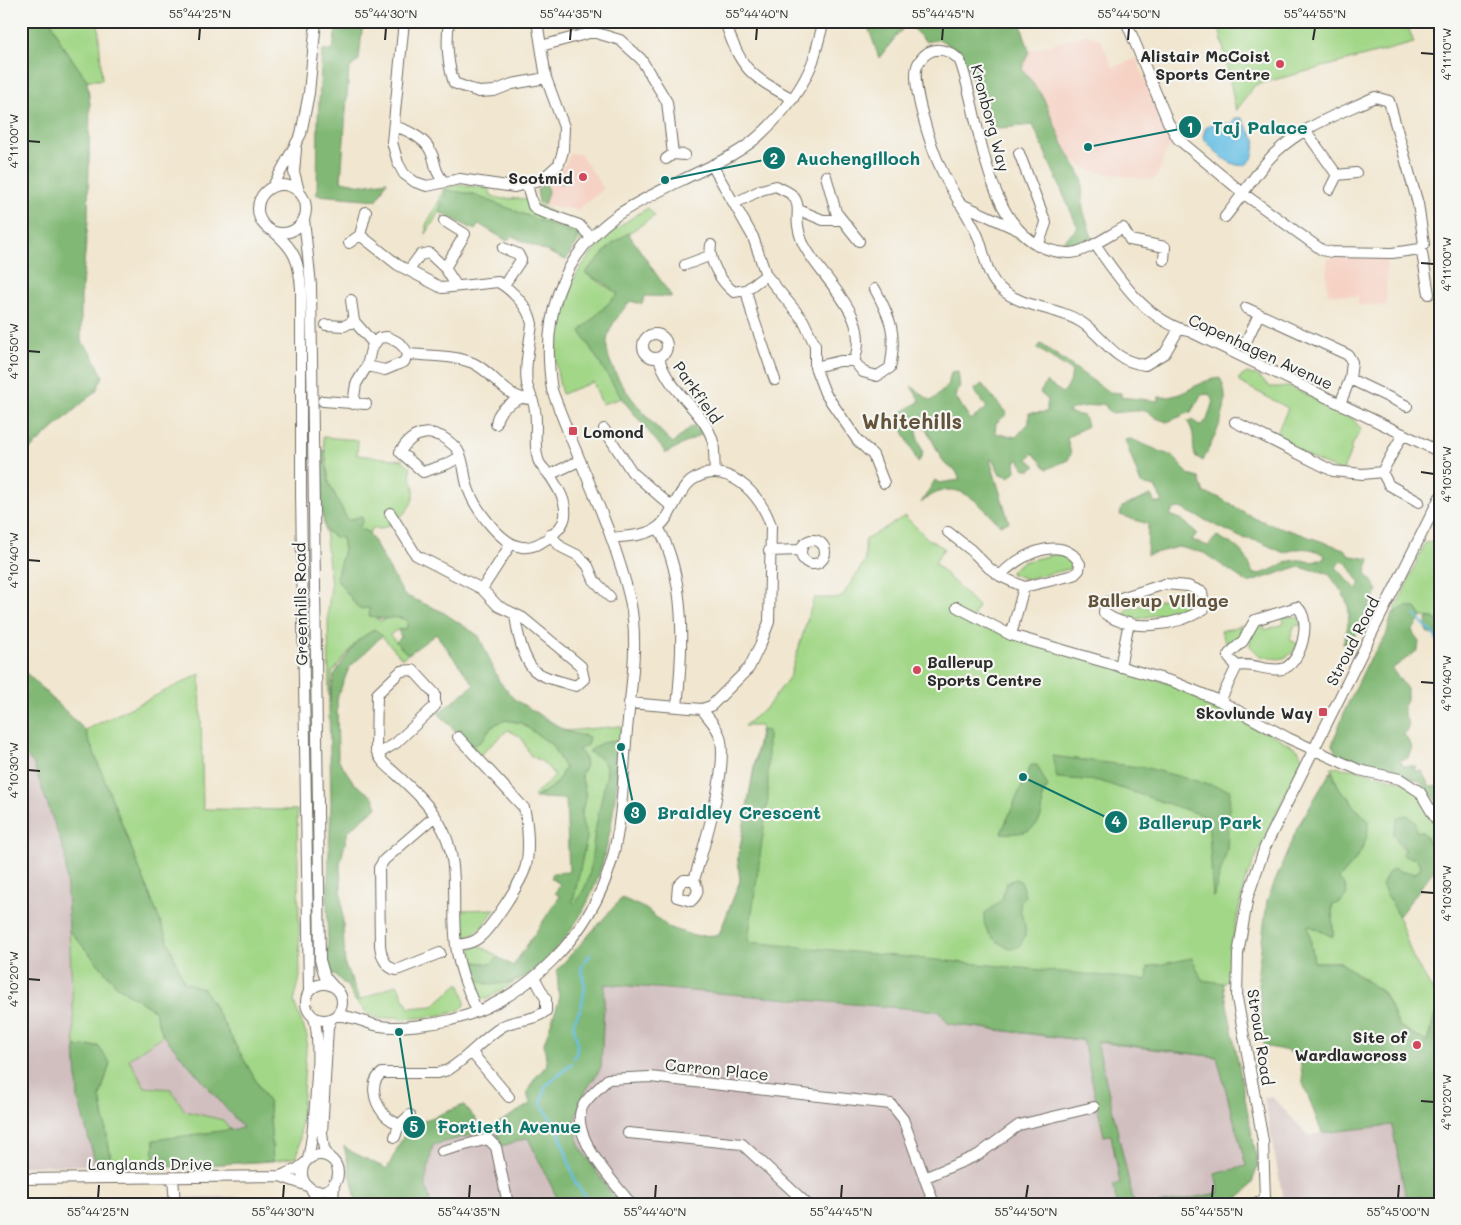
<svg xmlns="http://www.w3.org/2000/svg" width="1461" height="1225" viewBox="0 0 1461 1225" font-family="Mali,sans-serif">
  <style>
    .built { fill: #f6d2c5 }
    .industrial { fill: #d1bfbf }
    .green { fill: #a2d787; stroke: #668159 }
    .forest { fill: #81b874; stroke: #567250; fill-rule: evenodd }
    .water { fill: #67bfe4; stroke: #497588 }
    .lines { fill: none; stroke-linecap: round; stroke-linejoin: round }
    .stream { stroke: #67bfe4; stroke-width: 2.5 }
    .minor-casing { stroke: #706c64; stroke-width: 12 }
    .minor { stroke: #fff; stroke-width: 10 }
    .ticks { fill: none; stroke: #2b2b2b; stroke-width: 2 }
    .poi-dot { fill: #d1495b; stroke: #f6f6f2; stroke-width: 2 }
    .labels { text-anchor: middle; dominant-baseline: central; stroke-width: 4.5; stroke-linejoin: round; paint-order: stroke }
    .poi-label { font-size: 16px; font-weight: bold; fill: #2b2b2b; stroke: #f6f6f2; text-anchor: end }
    .street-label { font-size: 16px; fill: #2b2b2b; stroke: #f6f6f2 }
    .neighbourhood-label { font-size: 18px; font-weight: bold; fill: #64533b; stroke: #f6f6f2 }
    .district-label { font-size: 21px; font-weight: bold; fill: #64533b; stroke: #f6f6f2 }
    .leader { fill: none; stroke: #0f766e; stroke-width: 2 }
    .callout-dot { fill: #0f766e; stroke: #f6f6f2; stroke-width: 2 }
    .mark-label { font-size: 15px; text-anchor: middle; font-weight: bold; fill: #fff }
    .callout-label { font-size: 18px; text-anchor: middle; font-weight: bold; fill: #0f766e; stroke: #f6f6f2; stroke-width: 4.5; stroke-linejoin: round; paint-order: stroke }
    .neatline { fill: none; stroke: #2b2b2b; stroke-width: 2 }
    .ticks-label { font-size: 12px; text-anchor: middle; fill: #2b2b2b }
  </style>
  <rect width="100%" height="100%" fill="#f6f6f2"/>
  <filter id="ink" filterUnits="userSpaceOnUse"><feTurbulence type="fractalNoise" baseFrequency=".02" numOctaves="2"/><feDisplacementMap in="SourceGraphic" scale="10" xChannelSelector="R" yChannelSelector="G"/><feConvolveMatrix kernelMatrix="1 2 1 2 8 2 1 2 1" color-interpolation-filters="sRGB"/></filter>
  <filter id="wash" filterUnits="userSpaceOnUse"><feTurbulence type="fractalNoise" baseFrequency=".0096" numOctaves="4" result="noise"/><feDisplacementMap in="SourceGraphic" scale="20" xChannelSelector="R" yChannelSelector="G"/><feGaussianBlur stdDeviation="1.12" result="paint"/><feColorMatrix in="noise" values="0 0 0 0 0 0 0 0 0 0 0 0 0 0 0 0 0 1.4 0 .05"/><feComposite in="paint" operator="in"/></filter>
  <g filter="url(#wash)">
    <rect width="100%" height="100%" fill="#f1e6cf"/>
    <!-- built -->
    <path class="built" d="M1087 34 1101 40 1113 68 1136 58 1164 130 1176 141 1165 153 1157 177 1151 180 1091 171 1071 160 1043 97 1022 69 1029 51Z
      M570 153 580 154 604 189 577 210 544 205 539 202 537 189 555 176 566 163Z
      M1328 258H1387L1386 306 1358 305V296L1328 294 1326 273Z"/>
    <!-- industrial -->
    <path class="industrial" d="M21 751 33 763 65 854 78 1099 96 1165 21 1166Z
      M605 984 939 1011 949 1024 1083 1040 1104 1135H1111L1120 1183 1113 1185 1117 1204H618L579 1145 575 1119 585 1092 601 1068Z
      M163 1035 244 1128 231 1130 223 1120 185 1111 171 1089 145 1088 128 1059Z
      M1096 1041 1217 1057 1247 1166 1219 1193 1158 1204H1134Z
      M1271 1096 1308 1135 1392 1125 1407 1204H1284L1264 1098Z
      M495 1129 528 1137 560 1204H431L425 1183 433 1145Z
      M286 1196 287 1204H21V1199Z"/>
    <!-- green -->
    <path class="green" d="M51 21H98L102 80H87L62 45Z
      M1218 21H1406L1414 43 1255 85 1236 111Z
      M456 185 489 188 491 195C502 202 513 197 525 199 536 201 579 228 583 237L574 247 577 235 472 194 446 190 439 212 426 234V225L440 199 443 189Z
      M648 208 655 216 613 243 585 273 618 294 580 331 622 398 602 404 593 382 562 394C539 314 579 246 648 208Z
      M1247 373 1258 376 1270 387H1291L1353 419 1361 429 1350 449 1352 450 1342 472 1273 441 1288 408 1239 382V378Z
      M323 437 358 440 357 455 403 460 411 468C408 476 413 480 414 488 416 499 408 511 400 517L397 516 393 523 381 529 373 528 369 533 359 528 363 520 361 516 348 521 329 483Z
      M905 516 928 539 944 548 935 563 978 606 972 620 1170 684 1206 698 1298 749 1302 758 1245 881 1234 932 1231 977 1223 983 1236 1052 1217 1057 949 1024 939 1011 719 935 740 881 738 859 761 726H744L767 707 790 676 814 598H841L865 561V540Z
      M325 530 335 537 342 538 344 550 336 578 359 609 370 608 379 621 394 617 408 620 407 628 395 631 390 635 405 652 410 653 402 658 375 629 358 640 332 673 329 706 328 610 331 585Z
      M1437 541 1440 542V623L1433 618 1422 617 1416 608 1394 613 1425 543Z
      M1056 554 1063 556 1072 565 1069 569 1027 579 1011 574 1012 570 1022 562Z
      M1178 595H1194L1201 601 1196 612 1192 608C1184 608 1177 609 1174 618L1162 620 1160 614 1138 619 1128 618 1125 614 1127 609Z
      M1283 616 1299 617 1302 625 1294 626 1290 640 1298 644C1288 662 1279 660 1260 656L1250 646C1249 635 1255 628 1263 621L1265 630 1284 624Z
      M1244 625C1243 636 1239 644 1228 648L1221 631Z
      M200 674 203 809 297 810 300 977 294 1002 307 1036 299 1150 296 1157 273 1161 269 1104 204 989 184 982 85 730Z
      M506 720 521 723 551 744 565 768 555 785 535 798 533 796 555 776 544 763 530 755 521 737 508 730 480 755 471 747 496 724Z
      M621 726 620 741 608 742 589 752 597 755 605 763 607 773 593 845V866L586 887 575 905 573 902 587 837 582 822V810L586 796 581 774C588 766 586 756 578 750L585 735 577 736 565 731Z
      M1331 767 1359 770 1411 784 1440 821V857L1432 849 1427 839 1396 840 1410 857 1417 859 1421 867 1416 873 1402 872 1387 897 1395 907 1413 958 1440 1002V1016L1435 1015 1427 1042 1399 1026 1384 993 1340 962H1314L1308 925 1333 937 1332 905 1345 885 1339 879C1359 857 1365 850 1368 820L1354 807 1349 797 1340 791Z
      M495 909C488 919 475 941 461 936V910Z
      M69 930 118 987 154 1010 163 1035 129 1059 145 1087 171 1089 185 1111 223 1120 231 1130 154 1140 153 1168 96 1165 111 1159 100 1096 110 1063 98 1046 75 1047Z
      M480 945 498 957 491 964 476 962 486 984 514 983 487 999 478 998 476 993 463 953 466 950Z
      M459 983C461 989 467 999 464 1006 459 1016 410 1019 399 1019L398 1017 380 1019 369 1015 356 1002 397 984 409 1008 433 1006Z"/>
    <!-- forest -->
    <path class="forest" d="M21 21H51L62 45 87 80 90 104 88 222 81 295V341L91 352 103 376 96 391 21 457Z
      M337 21H363L359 60 349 69 341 181 362 185 387 181 377 200 317 195 318 119 322 51 333 50Z
      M866 21H1020L1029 51 1022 69 1043 97 1063 144 1082 178 1083 209 1092 238 1057 247 1078 228 1033 125 989 129 968 66 957 50 939 39 926 42 907 23 879 58Z
      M557 174 564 180 562 184 557 178 546 184 548 192 544 205 539 202 537 190Z
      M446 190 472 194 577 235 574 247 566 260 512 236 507 241 479 224 475 230 439 212Z
      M628 233 672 297 645 296 642 304 630 301C621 313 609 325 607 341 603 372 651 423 673 443L693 425 702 434 666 453 622 399 580 331 618 294 604 283 585 273 613 243Z
      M1041 344 1109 392 1121 393V397L1158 401 1159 397C1185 399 1195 380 1220 378 1235 404 1213 438 1203 461L1195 456C1191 441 1197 437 1188 422L1192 419 1200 426 1207 420 1213 401 1209 394 1201 395 1191 412 1167 422 1156 418 1146 410 1110 413 1104 404 1075 408 1067 412 1084 416 1087 426 1067 438 1071 454 1068 460 1047 469 1033 453 1028 459 1036 466 1030 470 1023 468 1020 460 1015 461 1016 471 1010 477 1000 474 993 460H990L1009 522 1000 525C975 499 955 474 921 503L935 480 939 483 960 480 956 471 944 463 924 425 918 426 917 435 923 453 918 463 896 416 920 401 911 386 931 401 948 386 951 372 958 371 960 388 955 396 971 420 987 408 974 390 982 384 1007 414 996 423 995 433 1016 437 1029 423V413L1047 412V399L1040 393 1046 382 1063 393 1070 383 1072 371 1037 348Z
      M1131 439 1174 457 1189 475 1199 478 1204 493 1218 497 1256 519 1344 549 1351 556 1370 559 1366 573 1378 590 1350 645 1343 644C1354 608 1350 602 1328 573L1297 567 1248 583 1204 553 1178 547 1147 555 1148 524 1120 515 1122 507 1151 495 1155 503 1163 502 1155 487 1141 484 1125 440ZM1180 508 1242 538 1258 541 1284 553C1299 547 1313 546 1326 557 1307 566 1311 559 1295 560 1280 562 1269 575 1253 574 1245 550 1239 548 1217 536L1208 546 1192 540 1197 533 1182 520 1170 515 1174 509ZM1342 561 1347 563 1360 583 1356 589 1336 567Z
      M325 450 329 483 348 521 361 516 363 520 359 528 369 533 404 595 441 611 479 636 499 681 514 699 568 732 589 737 587 745 578 750 583 754 586 766 581 774 586 796 582 810V822L587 837 573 902 575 904C591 881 590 872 593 846 596 822 602 797 607 773 605 761 600 756 588 752L601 743 616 741 620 757C611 833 606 896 551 954 535 972 522 983 497 984 484 984 475 982 472 967L476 962 491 964 498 957 513 966 560 896 555 893 560 884 551 878 553 873 569 872 566 799 535 798 555 785 565 768 551 744 521 723 506 720 496 724 489 729 482 741 471 747 438 713 474 685 436 634 410 653 405 652 396 642 401 637 398 630 407 628V620C394 614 383 622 369 616L370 608 359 609 336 578 344 550 342 538 335 537 325 530 320 499 321 451Z
      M1406 606 1416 608 1422 617 1412 631 1419 642 1418 650 1392 669 1407 689V700C1399 709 1406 716 1409 726L1404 734 1412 747 1408 758 1400 760 1403 766H1415V772L1422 771 1429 786H1440V805L1419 781 1345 759 1338 756 1332 745 1345 710 1369 660 1386 636 1392 614Z
      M1428 618H1433L1440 623V639L1427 632 1425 627Z
      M375 629 382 636 349 668 337 698 338 759 354 783 374 798 377 807 348 831 340 864 345 965 360 1000 356 1002 347 986 331 972 328 959 327 902 331 804 329 706 334 675 358 640Z
      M21 668 85 730 184 982 204 989 269 1104 273 1161 153 1168 154 1140 243 1128 163 1035 154 1010 118 987 69 930 65 854 33 763 21 751Z
      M761 730 768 731V799L748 942 1147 980 1148 967 1192 958 1202 980 1223 983 1258 1166C1255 1173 1253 1182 1249 1188 1233 1212 1184 1204 1158 1204L1219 1193 1215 1174 1246 1166 1217 1057 1097 1041 1134 1204H1117L1113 1185 1120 1183 1111 1135 1104 1136 1083 1040 949 1024 939 1011 605 984 601 1068 585 1092 575 1119 579 1145 618 1204H560L528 1138 502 1146 495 1129 433 1145 425 1183 431 1204H357L344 1146 352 1152 387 1169 408 1127 464 1105 485 1131 530 1104 527 1092 535 1078 547 1065 544 1043 559 1001 557 970 622 898 646 909 668 927 694 936 719 935 740 881 738 859Z
      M1052 756 1147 768 1230 790 1227 850 1213 898 1208 817 1099 781 1057 778Z
      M1031 765H1037L1048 787 1042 796C1046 827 1029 836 1001 833Z
      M1331 771 1340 790 1349 797 1354 807 1368 820C1370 845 1355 861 1339 879L1345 885 1347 894 1341 902 1332 905 1333 937 1308 925 1314 962H1340L1384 994 1399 1026 1427 1042 1435 1015 1440 1016V1119L1436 1122V1204H1407L1392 1125 1322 1133 1303 1083 1300 1058 1288 1051 1264 1046 1258 971 1267 901 1298 826Z
      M1407 815 1415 821 1416 831 1423 832 1432 849 1440 857V862L1399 916 1382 886 1388 873 1394 868 1402 872 1416 873 1421 867 1417 859 1404 856 1403 851 1406 850 1393 834 1398 817Z
      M1016 879 1021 882 1025 896C1013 909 1028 920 1025 935 1024 938 1021 943 1020 946L1012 949C996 943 983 934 984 915L1002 899 1006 883Z
      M98 1046 110 1063 100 1096 111 1159 96 1165 78 1099 75 1047Z"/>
    <!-- water -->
    <path class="water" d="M1235 118H1242L1256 142C1254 147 1254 157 1251 160 1238 178 1210 147 1203 137L1205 129 1212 123 1231 124Z"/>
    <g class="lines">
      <!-- stream -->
      <path class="stream" d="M1415 615 1435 636 1440 646
        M574 1058C580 1046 576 1036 573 1024L581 1008 585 988 581 967 590 955
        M572 1063 545 1087 541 1104 558 1129 576 1184 591 1204"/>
    </g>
  </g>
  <g filter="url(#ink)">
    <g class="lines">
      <!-- minor casing -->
      <g class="minor-casing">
        <path id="minor" d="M404 21 392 142 398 163 404 174 415 182 427 186 460 179 514 187 540 181 559 164 563 151 564 127 546 78 537 21
          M449 21C446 43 447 62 454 83L479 92 494 91 512 84 546 78
          M725 21C740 69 750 76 793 99
          M1126 21 1168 122 1178 139 1244 194 1322 250 1331 252 1392 253 1420 249 1424 244 1418 204 1389 101 1375 97C1341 113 1303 126 1275 153 1256 171 1242 197 1225 217
          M1437 21 1440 30
          M541 46 593 32 620 40 641 59 667 102 673 154
          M394 127C405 128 425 139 430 150 437 162 432 168 444 182
          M1305 130 1337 175
          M296 149 294 172 299 191
          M1019 153 1046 223 1038 246
          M666 159 673 154 685 155
          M712 165 753 237 766 275 803 320 815 345V367L825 393 858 441 873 455 884 483
          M826 176 836 212 859 241
          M258 209a24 24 0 1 1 48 0a24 24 0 1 1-48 0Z
          M527 185 533 206 537 210 579 225 592 238
          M273 186 301 134 309 93 316 21
          M1330 189 1337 175 1356 173
          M735 203 761 190 776 186C781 189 790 192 793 196 801 205 796 216 798 226 799 232 802 242 805 247 825 283 872 316 854 361
          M959 203 1018 230
          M799 210 823 220H842
          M304 219 311 285 320 960 325 977 333 986
          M444 221 465 234 445 268
          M274 232C295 250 299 261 301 289V495L309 991
          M360 235 398 265 442 288 498 282C512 290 529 307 532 324 530 342 524 366 527 384 529 393 534 401 535 410 538 426 533 443 538 459 539 465 545 470 549 474 557 487 567 500 565 516 563 531 537 549 522 547 501 545 474 507 468 488 463 474 465 455 453 445 434 427 413 430 400 452L423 472 447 464 460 457
          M349 243 360 235 366 212
          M1095 244C1120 280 1146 321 1191 332L1440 452
          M711 245C708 261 721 282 734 292L746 290 766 275
          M503 248 518 254 521 260 504 285
          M1420 249 1422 253 1429 294
          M1164 260 1165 247 1130 240 1123 228C1109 235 1083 254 1068 253 984 250 982 119 960 61 948 47 930 45 919 62 907 78 933 152 942 171 952 193 967 212 977 234 985 251 985 276 1001 289 1024 309 1056 306 1081 322 1107 339 1110 360 1145 365L1165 353 1179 329
          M685 265 709 256
          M409 270 420 255 429 253 445 268 456 285
          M746 290 752 314 775 380
          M351 300 354 321 374 344
          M1246 308 1348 355 1352 362 1350 379
          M326 325 344 326 354 321
          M643 346a12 12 0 1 1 24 0a12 12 0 1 1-24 0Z
          M387 337C397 341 403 344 408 354L404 362 385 370 367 366 371 349 379 338Z
          M1245 344 1259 314
          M408 354C428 356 454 355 473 363 496 374 505 399 531 399
          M659 358C668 392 705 411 713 442 715 452 714 464 715 473
          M815 367 840 361H854L863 372 877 376 890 368C897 334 891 319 875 289
          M323 401 366 404
          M353 404 356 384 367 366
          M1340 404 1350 379 1407 406
          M1235 422 1333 471 1363 474 1382 472
          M496 424C497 411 507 405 519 399
          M604 429 632 472 672 507
          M1403 434 1382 472 1389 485 1419 502
          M549 475 579 461
          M390 513 416 555 482 589 498 606 523 618 581 666 584 679 576 686C564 682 540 678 532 668 521 653 517 631 515 614
          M658 527C687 579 683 650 677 707
          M948 532 971 550 989 568 1000 576 1024 587 1074 575 1079 570 1080 564C1063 532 1017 556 1000 576
          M550 535 561 547 579 556 588 566 594 580 610 597
          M612 538C626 536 645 536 657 528 672 518 676 493 691 481 725 456 762 495 771 526L769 622 761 643 749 668 711 706 702 709 629 703
          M801 552a12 12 0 1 1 24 0a12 12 0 1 1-24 0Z
          M769 551 800 550
          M1165 584 1188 586 1202 592 1204 609C1177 626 1131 633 1104 613L1105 603Z
          M482 589 511 544
          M957 607 1011 635 1174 682 1220 701 1288 738 1359 770 1400 779 1420 792 1440 826
          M1011 635 1024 587
          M1120 667 1129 622
          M1220 701 1237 666 1229 658V654L1243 641 1255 620 1297 607C1313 619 1301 665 1282 669 1266 672 1252 662 1237 666
          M378 754 396 743 435 706V694L413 670 401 671 377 694 376 750C378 754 380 758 383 762 403 781 427 800 440 824 460 859 452 896 455 934 456 961 466 986 477 1011
          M435 816 384 860 379 868 380 945C381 955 385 968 397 970L440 953
          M684 880H694C699 889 699 894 691 901L677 897 678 886Z
          M694 880C703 849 731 762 719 734 716 725 707 717 702 709
          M456 945C465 944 474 943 481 936 492 926 520 884 525 869 530 855 528 822 524 808L458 737
          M306 1002a18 18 0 1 1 36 0a18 18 0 1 1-36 0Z
          M336 1016C353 1015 364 1023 380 1026 399 1029 433 1024 451 1020 527 1001 591 934 612 860 623 818 623 773 627 730 631 688 639 641 630 600 613 527 577 460 552 390 541 322 558 258 616 216 636 202 660 191 682 180 710 166 741 154 763 132 784 112 803 88 813 61 817 48 820 34 824 21
          M472 1053 509 1097
          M399 1125C393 1121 386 1118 383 1113 374 1101 369 1082 382 1073H438L448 1070C468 1058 483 1038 503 1026 518 1018 532 1022 546 1011V999L534 977
          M628 1133 742 1144 807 1204
          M395 1137 399 1125 410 1115
          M442 1151 488 1139 496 1147 508 1204
          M302 1173a18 18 0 1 1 36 0a18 18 0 1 1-36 0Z
          M329 1157 324 1149 322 1133 328 1027 331 1019
          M308 1159C314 1132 322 1042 314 1018
          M280 1176 308 1186
          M173 1178 175 1204
          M924 1178 978 1155 1019 1125 1094 1107
          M21 1179 280 1176 297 1169 305 1163
          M311 1189 320 1204
          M333 1204 334 1183
          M631 1204C615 1183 565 1132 584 1104 590 1095 600 1087 608 1079L650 1077 891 1104 903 1119 934 1204
          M1253 1204 1265 1199
          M1270 1204 1265 1199 1263 1141 1237 998 1238 954 1248 896 1265 847 1440 497"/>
      </g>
      <!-- minor -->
      <use href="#minor" class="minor"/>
    </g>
  </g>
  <!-- ticks -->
  <path class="ticks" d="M199 40 200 28M385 40 386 28M570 40 571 28M756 40 757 28M942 40 943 28M1128 40 1129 28M1313 40 1315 28M1421 53 1434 54M28 141 40 142M1421 263 1434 264M28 351 40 352M1421 472 1434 474M28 560 40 561M1421 682 1434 683M28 770 40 771M1421 892 1434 893M28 979 40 980M1421 1101 1434 1102M98 1198 99 1185M283 1198 284 1185M469 1198 470 1185M655 1198 656 1185M841 1198 842 1185M1026 1198 1028 1185M1212 1198 1213 1185M1398 1198 1399 1185"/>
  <!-- markers -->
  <g class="poi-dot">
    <circle cx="1280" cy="64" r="5"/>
    <circle cx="583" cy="177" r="5"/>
    <rect x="568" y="426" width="10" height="10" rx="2.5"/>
    <circle cx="917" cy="670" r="5"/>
    <rect x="1318" y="707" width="10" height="10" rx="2.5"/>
    <circle cx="1417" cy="1045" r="5"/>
  </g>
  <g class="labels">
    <!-- poi labels -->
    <g class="poi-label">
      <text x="1270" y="55">Alistair McCoist<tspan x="1270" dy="18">Sports Centre</tspan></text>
      <text x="573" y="177">Scotmid</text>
      <text x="583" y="431" text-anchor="start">Lomond</text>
      <text x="927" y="661" text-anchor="start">Ballerup<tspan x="927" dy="18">Sports Centre</tspan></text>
      <text x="1313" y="712">Skovlunde Way</text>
      <text x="1407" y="1036">Site of<tspan x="1407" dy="18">Wardlawcross</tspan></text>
    </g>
    <!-- street labels -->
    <g class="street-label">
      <text transform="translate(991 118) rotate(75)">Kronborg Way</text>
      <text transform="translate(1261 351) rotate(25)">Copenhagen Avenue</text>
      <text transform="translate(698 392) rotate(55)">Parkfield</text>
      <text transform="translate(300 604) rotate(-91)">Greenhills Road</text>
      <text transform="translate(1352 641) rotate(-63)">Stroud Road</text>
      <text transform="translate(1261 1037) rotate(81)">Stroud Road</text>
      <text transform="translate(717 1069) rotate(6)">Carron Place</text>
      <text x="150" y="1163">Langlands Drive</text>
    </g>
    <!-- neighbourhood labels -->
    <g class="neighbourhood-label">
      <text x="1158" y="600">Ballerup Village</text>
    </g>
    <!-- district labels -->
    <g class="district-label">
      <text x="912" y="420">Whitehills</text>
    </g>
  </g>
  <!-- callouts -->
  <path class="leader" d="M1088 147L1190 127M665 180L774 158M621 747L635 813M1023 777L1116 822M399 1032L414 1127"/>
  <g class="callout-dot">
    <circle cx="1088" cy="147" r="5"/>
    <circle cx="665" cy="180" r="5"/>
    <circle cx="621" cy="747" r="5"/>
    <circle cx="1023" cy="777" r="5"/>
    <circle cx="399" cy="1032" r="5"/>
    <circle cx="1190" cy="127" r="12"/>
    <circle cx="774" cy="158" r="12"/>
    <circle cx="635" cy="813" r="12"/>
    <circle cx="1116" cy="822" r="12"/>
    <circle cx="414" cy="1127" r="12"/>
  </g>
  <g class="mark-label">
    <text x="1190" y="133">1</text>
    <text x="774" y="164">2</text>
    <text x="635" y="818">3</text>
    <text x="1116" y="827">4</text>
    <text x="414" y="1132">5</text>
  </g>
  <g class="callout-label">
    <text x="1260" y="134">Taj Palace</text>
    <text x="858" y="165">Auchengilloch</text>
    <text x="739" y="819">Braidley Crescent</text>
    <text x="1200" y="829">Ballerup Park</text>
    <text x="509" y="1133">Fortieth Avenue</text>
  </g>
  <!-- margin -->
  <rect width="1461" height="1225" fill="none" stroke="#f6f6f2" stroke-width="55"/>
  <rect x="28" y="28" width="1406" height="1170" class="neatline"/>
  <g class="ticks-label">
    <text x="200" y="18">55°44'25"N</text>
    <text x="386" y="18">55°44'30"N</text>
    <text x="571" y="18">55°44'35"N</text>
    <text x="757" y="18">55°44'40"N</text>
    <text x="943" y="18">55°44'45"N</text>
    <text x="1129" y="18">55°44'50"N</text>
    <text x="1315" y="18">55°44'55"N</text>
    <text transform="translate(1447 54) rotate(-90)" y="4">4°11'10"W</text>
    <text transform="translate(14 141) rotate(-90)" y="4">4°11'00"W</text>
    <text transform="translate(1447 264) rotate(-90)" y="4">4°11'00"W</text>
    <text transform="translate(14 351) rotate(-90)" y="4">4°10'50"W</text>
    <text transform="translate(1447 474) rotate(-90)" y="4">4°10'50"W</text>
    <text transform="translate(14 560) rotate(-90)" y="4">4°10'40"W</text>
    <text transform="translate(1447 683) rotate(-90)" y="4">4°10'40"W</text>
    <text transform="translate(14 770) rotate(-90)" y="4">4°10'30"W</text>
    <text transform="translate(1447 893) rotate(-90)" y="4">4°10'30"W</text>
    <text transform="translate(14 979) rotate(-90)" y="4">4°10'20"W</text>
    <text transform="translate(1447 1102) rotate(-90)" y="4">4°10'20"W</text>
    <text x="98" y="1216">55°44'25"N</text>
    <text x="283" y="1216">55°44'30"N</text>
    <text x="469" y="1216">55°44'35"N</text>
    <text x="655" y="1216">55°44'40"N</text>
    <text x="841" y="1216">55°44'45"N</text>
    <text x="1026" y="1216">55°44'50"N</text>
    <text x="1212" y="1216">55°44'55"N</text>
    <text x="1398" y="1216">55°45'00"N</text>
  </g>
</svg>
